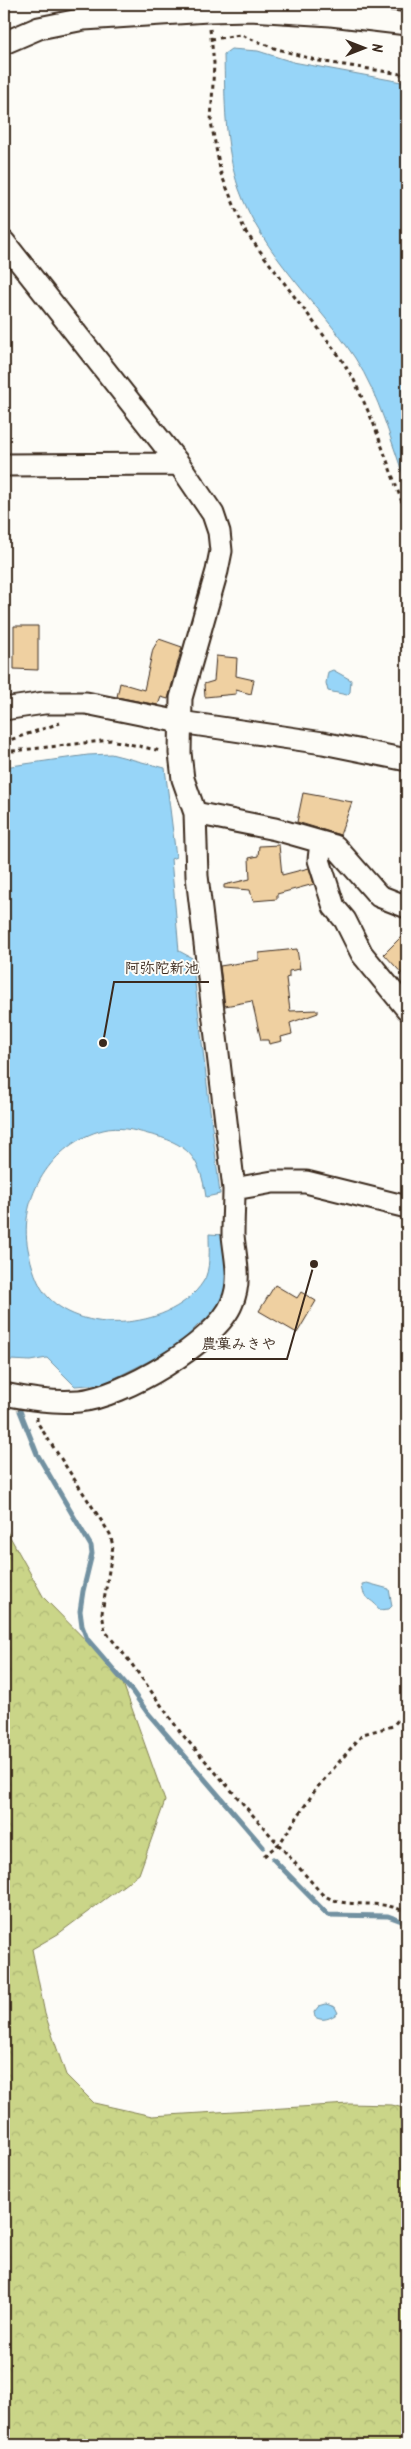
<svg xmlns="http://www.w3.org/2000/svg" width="411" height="2449" viewBox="0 0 411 2449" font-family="Kalam,'Klee One',sans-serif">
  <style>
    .forest { fill: url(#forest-crowns); stroke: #828053 }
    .water { fill: #97d5f8; stroke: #7291a1 }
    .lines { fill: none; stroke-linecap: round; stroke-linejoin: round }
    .stream { stroke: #7291a1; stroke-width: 5 }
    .building { fill: #efd0a1; stroke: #3b2a1e }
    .minor-casing { stroke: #3b2a1e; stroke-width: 25 }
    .path { stroke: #3b2a1e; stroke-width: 3; stroke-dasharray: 4 4; stroke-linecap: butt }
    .minor { stroke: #fdfcf7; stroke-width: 21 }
    .leader { fill: none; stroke: #3b2a1e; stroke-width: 2 }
    .callout-dot { fill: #3b2a1e; stroke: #fdfcf7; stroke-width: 2 }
    .callout-label { font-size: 15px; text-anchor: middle; font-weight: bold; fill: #3b2a1e; stroke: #fdfcf7; stroke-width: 4; stroke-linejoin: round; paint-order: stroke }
  </style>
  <defs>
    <pattern id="forest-crowns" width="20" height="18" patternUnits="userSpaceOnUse" patternTransform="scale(1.25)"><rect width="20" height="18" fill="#cad588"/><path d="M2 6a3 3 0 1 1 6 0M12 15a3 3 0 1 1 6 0" fill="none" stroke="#aeb775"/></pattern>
  </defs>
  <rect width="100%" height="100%" fill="#fdfcf7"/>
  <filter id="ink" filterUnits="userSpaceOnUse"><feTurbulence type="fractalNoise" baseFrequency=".02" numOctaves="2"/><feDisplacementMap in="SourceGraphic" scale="10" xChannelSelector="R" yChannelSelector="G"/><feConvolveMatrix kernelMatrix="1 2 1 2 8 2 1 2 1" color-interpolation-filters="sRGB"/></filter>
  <g filter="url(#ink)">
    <!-- forest -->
    <path class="forest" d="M4 1526 44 1598 120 1675 165 1801 139 1874 58 1934 32 1949 45 2014 66 2075 94 2103 152 2116 349 2104 392 2105 407 2109V2445H4Z"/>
    <!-- water -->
    <path class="water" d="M231 49 258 51 293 62 407 83V485C391 443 380 396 355 358 318 302 262 254 239 189 224 145 225 100 224 54Z
      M333 670 351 680 350 692 347 695 328 691 326 683 328 672Z
      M111 754 165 768 176 857 171 859 179 951 192 958 220 1194 206 1197C200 1157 188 1143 148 1134 134 1130 118 1126 103 1130 52 1143 18 1198 28 1249 31 1264 37 1286 48 1297 86 1337 173 1328 203 1282 211 1271 209 1248 209 1234L225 1235 227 1274 223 1298 214 1313 198 1325 180 1344 157 1357 103 1384 75 1386 47 1358 30 1361 10 1360 4 1350V767L88 755Z
      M367 1583 389 1589 392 1606 389 1609 379 1610C373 1597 363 1602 362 1584Z
      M326 2004 335 2007 338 2013C331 2018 323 2022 315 2017L314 2012 319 2006Z"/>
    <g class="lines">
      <!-- stream -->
      <path class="stream" d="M20 1411 37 1454 91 1546 92 1554 83 1591 80 1611 82 1626 87 1639 132 1691 147 1712 263 1847
        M273 1859 328 1915 388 1916 407 1923"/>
    </g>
    <!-- building -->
    <path class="building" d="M14 626H38V670L14 669Z
      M159 639 182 647 168 699 161 697 158 705 117 697 120 683 144 690 153 649Z
      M216 656 237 658 236 676 254 680 251 694 236 690V694L205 697 204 684 214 681Z
      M303 793 352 802 340 835 297 822Z
      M279 845 282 875 309 868 314 884 277 894V899L253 901 250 890 224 888V885L250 879 249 858 258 856 259 846Z
      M407 931V979L384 954Z
      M297 949 300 969 289 971V977L286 978 290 1011 318 1010V1013L290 1023 292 1034 281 1037 282 1041 269 1044 268 1040H261L252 1001 225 1006 220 966 259 960V953Z
      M275 1285 297 1298 301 1292 316 1301 297 1333 259 1311Z"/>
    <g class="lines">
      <!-- minor casing -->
      <g class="minor-casing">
        <path id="minor" d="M4 43 39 28 84 19 208 11 250 10 331 15 407 24
          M4 242 179 464 213 514 219 532 221 551 217 571 181 698 180 753 183 779 195 813 197 876 234 1189C234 1204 233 1220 233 1235 235 1258 242 1280 232 1303 217 1342 121 1398 79 1401 53 1403 29 1399 4 1394
          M4 465 179 464
          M4 709 44 703H86L180 722 323 743 407 760
          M195 813 275 829 335 846 379 896 407 907
          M321 842 319 860 334 907 345 920 362 954 407 1009
          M234 1189 273 1182H306L407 1207"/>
      </g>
      <!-- path -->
      <path class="path" d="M210 29 214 63 211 122 221 174 245 231 340 357 354 380 373 422 407 516
        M211 39 241 35 274 48 319 61 407 75
        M4 742 60 723
        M4 752 111 740 161 751
        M37 1417V1422L110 1534 113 1546 102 1613 105 1631 131 1663 181 1733 322 1894C347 1912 379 1896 407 1913
        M264 1856 280 1843 316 1789 363 1734 393 1726 407 1709"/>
      <!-- minor -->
      <use href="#minor" class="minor"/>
    </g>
  </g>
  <!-- callouts -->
  <path class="leader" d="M103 1043L114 982H209M314 1264L287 1359H192"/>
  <g class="callout-dot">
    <circle cx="103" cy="1043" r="5"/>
    <circle cx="314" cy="1264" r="5"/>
  </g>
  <g class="callout-label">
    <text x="162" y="973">阿弥陀新池</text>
    <text x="239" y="1349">農菓みきや</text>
  </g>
  <!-- margin -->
  <rect width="411" height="2449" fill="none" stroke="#fdfcf7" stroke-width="20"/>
  <rect x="10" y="10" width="391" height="2429" fill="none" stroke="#3b2a1e" stroke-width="2" filter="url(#ink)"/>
  <!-- north arrow -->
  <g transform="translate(364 48) rotate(90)" stroke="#fdfcf7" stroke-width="4" paint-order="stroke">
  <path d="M0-4L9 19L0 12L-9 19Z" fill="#3b2a1e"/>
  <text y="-8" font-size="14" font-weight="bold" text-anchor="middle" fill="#3b2a1e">N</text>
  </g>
</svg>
